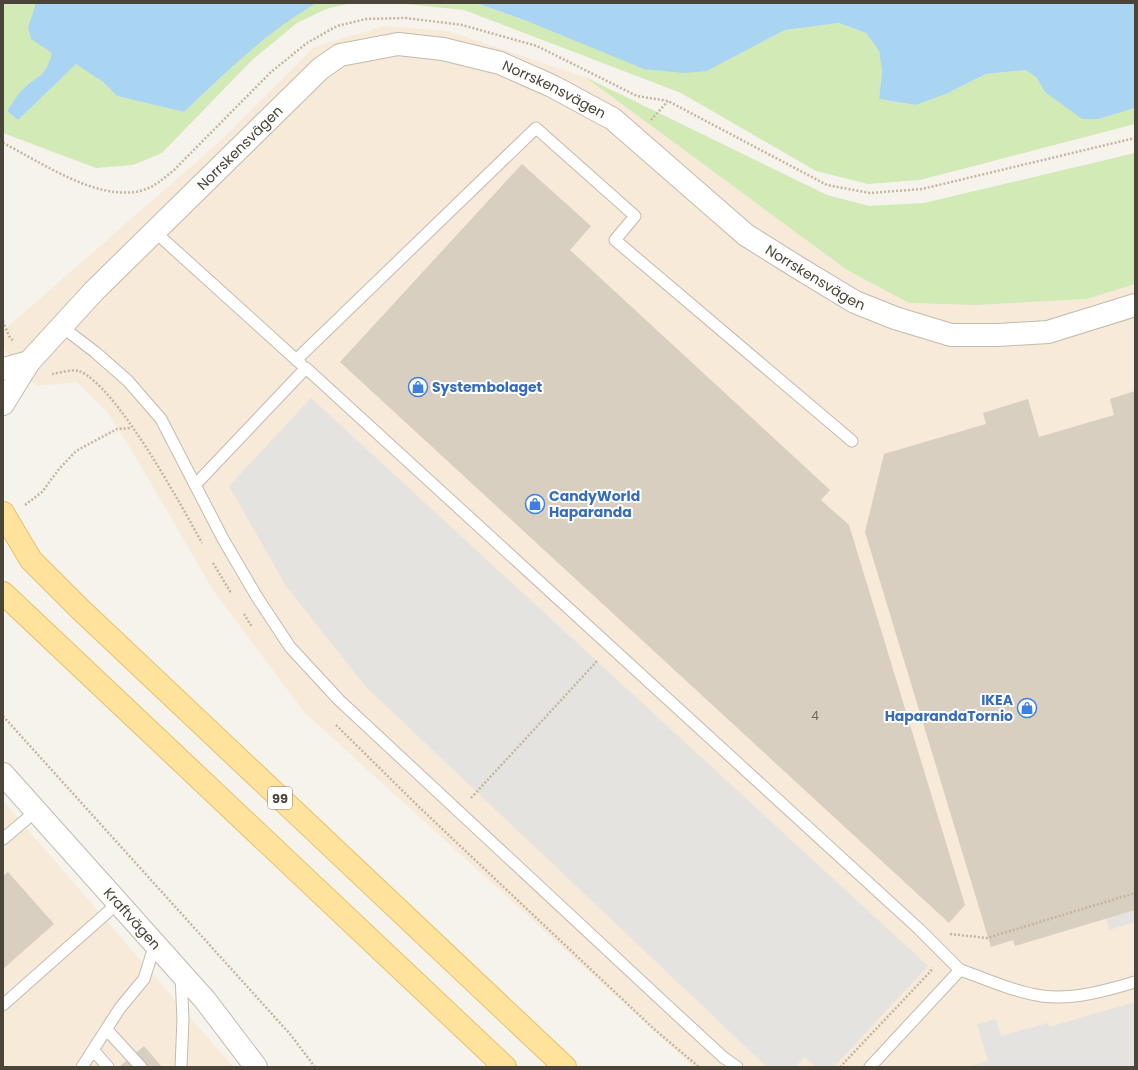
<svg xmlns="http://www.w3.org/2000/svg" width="1138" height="1070" viewBox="0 0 1138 1070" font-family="Poppins,sans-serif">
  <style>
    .commercial { fill: #f7ead8 }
    .green { fill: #d2eab5 }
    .parking { fill: #e5e3e0 }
    .water { fill: #a9d4f2 }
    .building { fill: #d8cfc1 }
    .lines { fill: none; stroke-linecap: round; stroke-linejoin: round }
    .lane-casing { stroke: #c2bbae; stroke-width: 13 }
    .street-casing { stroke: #c2bbae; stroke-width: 24 }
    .primary-casing { stroke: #e6c16a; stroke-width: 24 }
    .path { stroke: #c4b79f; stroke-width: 2.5; stroke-dasharray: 2 2; stroke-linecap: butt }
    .lane { stroke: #fff; stroke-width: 11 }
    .street { stroke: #fff; stroke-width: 22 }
    .primary { stroke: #ffe39c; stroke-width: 22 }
    .labels { text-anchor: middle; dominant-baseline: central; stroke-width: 4; stroke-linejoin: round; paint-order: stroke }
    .number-label { font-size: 12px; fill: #6e675b }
    .shield { fill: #fff; stroke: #817c74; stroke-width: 1 }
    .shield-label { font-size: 13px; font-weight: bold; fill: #4b4439 }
    .street-label { font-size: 14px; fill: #4b4439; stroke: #fff }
    .shop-label { font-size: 14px; font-weight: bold; fill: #366cbe; stroke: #fff; text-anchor: start }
  </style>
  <rect width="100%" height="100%" fill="#f6f3ec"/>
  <!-- commercial -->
  <path class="commercial" d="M384 26 448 31 585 77 847 270 909 303 976 305 1087 299 1135 284V1067H694L304 712 213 590 138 461 108 413 77 382 36 386 3 348V331L217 144 314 47Z
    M3 801 233 1067H3Z"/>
  <!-- green -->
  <path class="green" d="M3 3H35V6L28 27 53 52C45 79 39 74 22 90 16 96 12 104 7 111L18 120 76 63 103 82 117 96 184 112 246 54 293 16 317 3H352L326 9 297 23 251 61 162 153 133 165 96 168 3 133Z
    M396 3H476L527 21 707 71 785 30 839 23 866 33 879 51 882 71 879 99 916 105 946 94 986 74 1025 70 1036 77 1045 92 1099 119 1135 108V124L920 180 868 184 816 171 681 93 464 10Z
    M585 77 827 195 869 206 924 203 1135 153V284L1087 299 976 305 909 303 847 270Z"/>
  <!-- parking -->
  <path class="parking" d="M311 398 928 966 834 1067H816L805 1057 795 1067H767L366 687 286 586 229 486Z
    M1135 910V922L1109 930 1106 918Z
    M1135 1002V1067H967L988 1061 977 1024 996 1019 1001 1036 1048 1023 1049 1027Z"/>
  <!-- water -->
  <path class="water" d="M35 3H317C267 31 226 73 184 112L117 96 103 82 76 64 18 120 7 111C12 104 16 96 22 90 38 74 45 79 52 53L31 39 28 27 35 6Z
    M476 3H1135V108L1099 119H1082L1045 92 1036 77 1025 70 986 74 946 94 916 105 879 99 882 71 879 51 866 33 839 23 785 30 707 71 684 73 644 69 527 21Z"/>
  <!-- building -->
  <path class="building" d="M522 164 591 226 570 250 830 490 821 500 849 525 965 905 949 923 340 362Z
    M1135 391V910L1015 946 1013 940 991 947 865 532 884 454 986 424 983 413 1028 399 1039 437 1114 415 1110 399Z
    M8 872 54 924 3 969V876Z
    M144 1046 162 1067H119Z"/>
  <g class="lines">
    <!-- lane casing -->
    <g class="lane-casing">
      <path id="lane" d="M154 231 301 364
        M61 326 95 352 128 381 161 419 223 539 257 597 290 647 339 700 672 1010 723 1057 737 1067
        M296 360 536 128 635 216 615 240 852 441
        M195 485 306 368 919 929 960 970
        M3 839 36 811
        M181 976 183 1019 181 1067
        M3 1005 118 903
        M107 1030 141 1067
        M93 1050 108 1067
        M82 1067 120 1008 144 979 155 944
        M870 1067 960 970C987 979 1014 992 1042 996 1073 1000 1105 991 1135 982"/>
    </g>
    <!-- street casing -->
    <g class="street-casing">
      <g id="street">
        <path d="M3 369 29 362"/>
        <path id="s1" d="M3 404 29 362 94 291 320 69 340 55 398 44 443 49 500 63 552 86 613 119 746 235 797 267 855 302 895 318 951 335H999L1048 332 1135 305"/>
        <path id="s2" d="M3 774 205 1000 256 1067"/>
      </g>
    </g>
    <!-- primary casing -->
    <g class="primary-casing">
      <path id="primary" d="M3 513 31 560 80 609 565 1067
        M3 593 505 1067"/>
    </g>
    <!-- path -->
    <path class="path" d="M651 120 668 101
      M3 143C41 162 96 201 140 191 153 188 163 179 174 170L271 72 307 43 337 26 366 19 406 18 462 25 537 46 637 96 668 101 827 185 870 193 922 189 1135 138
      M3 321 9 336 13 341
      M52 374C59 373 72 369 79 371 116 385 181 505 202 543
      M25 505 42 492 59 469 76 451 117 429 131 428
      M213 563 231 593
      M244 614 252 627
      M3 716 290 1034 315 1067
      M336 725 419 807 654 1029 699 1067
      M471 798 598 660
      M950 934 987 938 1135 893
      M840 1067 931 971V967"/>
    <!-- lane -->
    <use href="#lane" class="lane"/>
    <!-- street -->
    <use href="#street" class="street"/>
    <!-- primary -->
    <use href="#primary" class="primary"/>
  </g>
  <!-- icons -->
  <defs>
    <g id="shop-ring" transform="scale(1)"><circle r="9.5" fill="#fff" stroke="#3f7fe0" stroke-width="1.5"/><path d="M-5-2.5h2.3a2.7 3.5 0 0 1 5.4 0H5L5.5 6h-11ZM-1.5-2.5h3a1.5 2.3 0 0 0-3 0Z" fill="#3f7fe0"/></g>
  </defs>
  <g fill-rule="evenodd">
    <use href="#shop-ring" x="418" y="387"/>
    <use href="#shop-ring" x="535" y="504"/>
    <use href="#shop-ring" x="1027" y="708"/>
  </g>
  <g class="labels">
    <!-- number labels -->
    <g class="number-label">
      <text x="815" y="715">4</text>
    </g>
    <!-- shield labels -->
    <rect class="shield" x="268" y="787" width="24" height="22" rx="3"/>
    <g class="shield-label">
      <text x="280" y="798">99</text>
    </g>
    <!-- street labels -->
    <g class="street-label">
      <text stroke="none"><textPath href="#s1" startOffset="710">Norrskensvägen</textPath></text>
      <text stroke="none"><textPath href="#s1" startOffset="350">Norrskensvägen</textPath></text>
      <text stroke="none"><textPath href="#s1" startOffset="1034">Norrskensvägen</textPath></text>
      <text stroke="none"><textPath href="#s2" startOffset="194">Kraftvägen</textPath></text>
    </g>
    <!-- shop labels -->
    <g class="shop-label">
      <text x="432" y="387">Systembolaget</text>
      <text x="549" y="496">CandyWorld<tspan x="549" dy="16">Haparanda</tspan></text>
      <text x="1013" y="700" text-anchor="end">IKEA<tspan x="1013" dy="16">HaparandaTornio</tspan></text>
    </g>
  </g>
  <!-- border -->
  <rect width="1138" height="1070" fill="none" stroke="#4b4439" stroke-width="8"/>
</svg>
